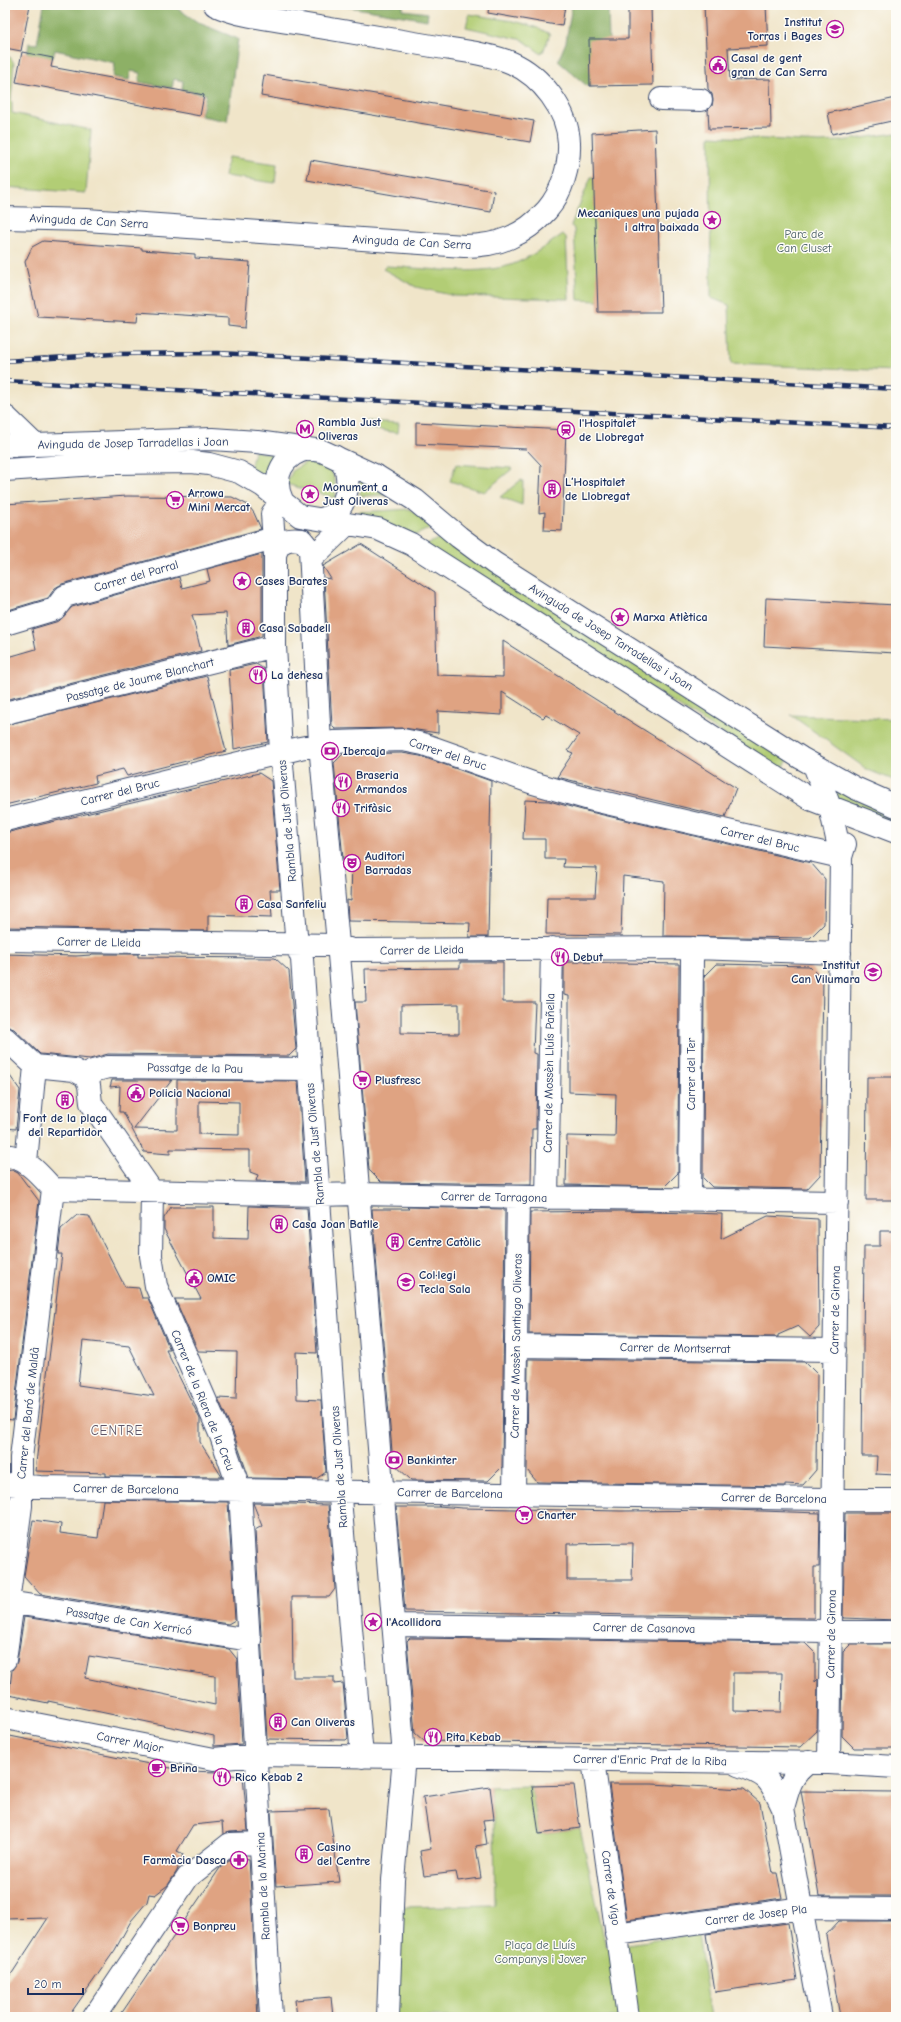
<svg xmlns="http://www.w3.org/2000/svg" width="901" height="2022" viewBox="0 0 901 2022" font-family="'Comic Neue',sans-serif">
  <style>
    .green { fill: #b2cd74; stroke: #667e69 }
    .forest { fill: #8db066; stroke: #547062 }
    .building { fill: #dfa382; fill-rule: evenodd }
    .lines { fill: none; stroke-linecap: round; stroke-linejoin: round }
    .minor-casing { stroke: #3b4a6e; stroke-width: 24 }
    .minor { stroke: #fff; stroke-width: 22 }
    .rail-casing { stroke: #1b2f5e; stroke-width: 4.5 }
    .rail { stroke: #fdfcf7; stroke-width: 3; stroke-dasharray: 9; stroke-linecap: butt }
    .labels { text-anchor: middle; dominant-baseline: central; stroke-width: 3; stroke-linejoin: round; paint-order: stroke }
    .poi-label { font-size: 12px; font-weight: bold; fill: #1b2f5e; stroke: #fdfcf7; text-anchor: start }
    .street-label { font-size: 12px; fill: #1b2f5e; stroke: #fdfcf7 }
    .park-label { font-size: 12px; fill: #485e65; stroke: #fdfcf7 }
    .neighbourhood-label { font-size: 13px; letter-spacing: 1px; fill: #60586b; stroke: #fdfcf7 }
  </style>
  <rect width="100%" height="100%" fill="#fdfcf7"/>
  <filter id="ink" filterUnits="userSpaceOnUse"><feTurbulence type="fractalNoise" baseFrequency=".025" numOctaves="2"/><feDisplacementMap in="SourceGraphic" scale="8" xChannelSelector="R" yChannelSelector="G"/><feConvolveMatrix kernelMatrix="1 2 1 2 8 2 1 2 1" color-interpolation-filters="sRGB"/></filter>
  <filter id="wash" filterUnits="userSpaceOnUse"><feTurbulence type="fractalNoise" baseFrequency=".012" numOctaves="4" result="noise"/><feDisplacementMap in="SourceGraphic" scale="16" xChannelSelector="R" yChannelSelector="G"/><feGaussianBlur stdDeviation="0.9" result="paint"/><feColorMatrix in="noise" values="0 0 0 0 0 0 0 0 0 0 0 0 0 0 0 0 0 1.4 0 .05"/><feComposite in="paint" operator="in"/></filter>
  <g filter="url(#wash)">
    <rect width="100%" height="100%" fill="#f0e5c9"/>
    <!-- green -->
    <path class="green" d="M469 14C496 19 526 20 550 34L543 52 540 53 523 40 466 27Z
      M10 57 14 63 11 101 12 102V113L91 130 86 193 5 187V58Z
      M896 133V371L731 364 729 305 711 298 710 136 820 142 841 141Z
      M228 157 277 164 275 183 225 176Z
      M591 177H595L599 301 578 300 574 229 571 225Z
      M563 234 566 237 569 299 455 296 416 287 383 269 386 266C424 268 473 276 511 265 530 258 547 245 563 234Z
      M367 421 399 423 398 433 366 428Z
      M254 451 272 454 273 456 265 475 250 470Z
      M307 462C332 461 337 476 335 498L286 484 293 470Z
      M456 464 511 468 512 469 484 492 450 481Z
      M360 479H361L386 495 361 496 360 494Z
      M521 480 523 481 522 505 500 497Z
      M410 509 433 527 411 537 357 515 359 512Z
      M444 536 788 760 781 771 425 545Z
      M791 715 896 719V781L868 770Z
      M829 786 896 817V827L841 804Z
      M531 1786 539 1834 580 1828 606 1947 698 1934 711 2017H394L400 1907 495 1905 494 1819 490 1787Z"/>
    <!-- forest -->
    <path class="forest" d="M44 5H172L199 23 238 39 227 121 201 116 206 94 182 90 183 81 174 79 172 88 139 82 140 73 131 71 129 80 113 77 115 63 55 50 53 58 45 57 26 62 29 43 37 44Z
      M337 5H403V10L428 13 427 20Z
      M572 5H608L609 41 593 86H587L558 61 566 42Z"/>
    <g id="blocks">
      <!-- building -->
      <path class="building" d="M6 5H30L21 51 5 48Z
        M489 5H565L562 26 488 13Z
        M628 5H651L653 85 590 86 589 39H628Z
        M704 5H766L768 46 728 48 730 80 770 79 771 128 709 129 708 110 712 106 713 100 712 94 708 89Z
        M22 52 53 58 51 67 204 95 200 116 16 82Z
        M264 75 534 121 530 142 261 96Z
        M896 98V120L832 134 828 113Z
        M655 129 661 312H598L592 133Z
        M311 160 494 191 491 212 307 180Z
        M43 241 142 248V250L195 254V258L250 262 245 328 228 326V318L138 312 137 322 38 317 25 262 32 247Z
        M416 422 566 430 562 531 544 530 545 512 539 513 541 465 526 449 416 444Z
        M127 496 232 497 248 505 254 513 261 529 62 584 55 588 48 598 5 611V504Z
        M361 544 435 592 437 675 503 677V641L736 788 725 817 557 777 573 753 568 751 579 735 546 715 543 718 502 692V715L438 711V733L403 728 335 729 332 726 324 578 331 579 323 566Z
        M262 554V636L228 645 226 613 192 615 201 651 5 700V658L36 649 32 629 59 621 72 607 179 577 182 588 210 581 207 569Z
        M766 598 896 605V653L764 646Z
        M256 664 264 669 268 742 234 749 229 670Z
        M207 676 226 751 127 776 123 769 95 776 96 783 5 805V725Z
        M402 753 420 756 491 781 488 937H469L470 923 348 921 347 900 351 901 352 859H343L334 763 343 754Z
        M259 773 271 781 280 890H270L272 917 208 915V931L5 927V833Z
        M525 800 549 801 586 811 811 863 825 879 824 924 810 938 663 936 664 881 623 876 621 935 546 934 547 897H595L597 868 563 867 564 859H545V839H523Z
        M5 954 76 956 91 955 92 954H138V957L275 958 289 971 296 1049 289 1056 108 1054 90 1059 40 1054 14 1029 5 1026Z
        M460 962H503V1002H535L533 1053 537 1054 536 1129H532L531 1184 381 1182 369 1170 355 1002H366L365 969 460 968ZM459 1004V1034L401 1033V1005Z
        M564 962 679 964 678 1173 664 1187 566 1185 567 1136 615 1137 616 1094 569 1092V996L564 995Z
        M716 964 809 966 823 980 820 1175 807 1189 712 1187 703 1178 704 976Z
        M5 1069 20 1090 16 1129 5 1128Z
        M867 1077H896V1200H866Z
        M112 1080H172L134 1129 177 1130V1080L298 1081 305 1182 256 1181 258 1175 250 1172V1150L170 1149V1154L144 1152 123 1112H119L120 1086 110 1087ZM199 1101 239 1102V1135L199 1134Z
        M12 1170 18 1173 39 1201 13 1420 5 1419V1171Z
        M249 1206 307 1208 317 1353 296 1352 297 1399 321 1400 326 1472 316 1479 249 1478 233 1432 218 1398 236 1399 237 1352 198 1351 175 1299H201L164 1229V1218L171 1207H214V1238L248 1239Z
        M407 1207 505 1209 502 1467 488 1481 411 1480 393 1463 372 1209H409Z
        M622 1211 722 1214 721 1239 768 1216 818 1219 819 1327 810 1337 798 1326 778 1335V1337L529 1334 530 1212Z
        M77 1215 89 1216 125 1287 139 1288 142 1298H148L170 1350H166L200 1419V1442L222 1477 106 1476V1473L35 1471 62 1254H58L61 1229ZM83 1341 129 1346 154 1396 78 1385Z
        M880 1231H896V1475L876 1474 877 1456H862L864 1246H880Z
        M528 1359 805 1362 817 1374 816 1470 803 1485 785 1484V1486L537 1482 527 1470Z
        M103 1500 228 1502 235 1620 228 1624 40 1594 24 1576 33 1520 61 1524 60 1533 98 1538Z
        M253 1503 328 1505 335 1589 329 1597H292L293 1677H334V1684L343 1683 348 1738 346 1740 267 1739 255 1530 262 1526Z
        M438 1506 462 1508 621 1511 731 1510 820 1513 819 1567H814V1618L405 1611 396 1507H440ZM633 1543 632 1580H567V1544Z
        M845 1513H896V1620L843 1618Z
        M24 1617 229 1649 237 1659 242 1744 214 1746V1736L48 1701V1703L9 1695 12 1670 17 1662ZM89 1656 215 1676V1705L85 1678Z
        M410 1638 805 1643 815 1653V1682L818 1679 817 1731 800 1747 424 1741 415 1733 407 1641ZM733 1673H782L781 1712 733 1711Z
        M851 1644H896V1748H854L842 1736 843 1652Z
        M5 1735 159 1766 190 1771 216 1772 243 1777 248 1831 230 1832 223 1834 222 1822 193 1825 177 1851 183 1854 177 1871 168 1885 155 1895 149 1894 147 1902 131 1921 115 1950 68 2017H5V1984L48 1918 5 1919Z
        M609 1784H652L744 1789 760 1803 773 1873H777L782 1898 627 1920Z
        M574 1785 580 1828 539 1834 532 1786Z
        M490 1787 494 1819 483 1820 487 1844 476 1846 481 1878 458 1881 456 1872 424 1876 420 1851 431 1849 423 1797Z
        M801 1791 896 1792V1896H819Z
        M329 1809 339 1882 276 1886 271 1811Z
        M235 1856 249 1859 258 2017H119L220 1868Z
        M839 1921H896V2017H840L826 1935Z
        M788 1923 797 1980 715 1992 706 1934Z
        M331 1997 333 2017H297L295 2000Z"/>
    </g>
  </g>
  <g filter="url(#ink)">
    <use href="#blocks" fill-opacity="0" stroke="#3b4a6e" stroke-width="1"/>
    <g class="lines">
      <!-- minor casing -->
      <g class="minor-casing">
        <path id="minor" d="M661 99 701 100
          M5 218 86 220 464 246C498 246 524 236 547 210 562 193 570 165 569 143 568 110 541 76 512 63 494 55 464 51 444 48 396 40 348 32 301 24 272 19 241 17 215 5
          M6 417 35 445
          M5 446 212 439 257 442 322 451 378 477 415 500 459 537 494 563 801 758 855 788 896 806
          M5 470 112 463 192 462 209 464 239 472 263 486 300 516 378 529 411 544 810 799 896 832
          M282 500 272 514 275 555V646L281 752 297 946 302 959 341 1510 362 1757
          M282 500C271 476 283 454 309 449
          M322 519C326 517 331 516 334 514 348 503 352 475 341 461 340 459 336 457 334 456
          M275 555C279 541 287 538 302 540L310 550 320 744 340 966 404 1757 393 1880 388 2017
          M311 559 347 524
          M5 624 55 609 65 596 274 538
          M5 713 275 646
          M814 765 830 807 841 857 829 1763
          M5 820 300 748 333 742 403 740 423 744 533 783 589 799 832 855 841 857 845 844
          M5 940 338 945 352 950 693 948 840 953
          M5 1038 35 1066 74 1070 85 1076 89 1085 91 1103 152 1191
          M88 1081 93 1071 108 1067 309 1069
          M5 1155C27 1158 39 1174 53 1189L319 1195 357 1194 837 1202
          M26 1162 35 1066
          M152 1191 151 1256 156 1286 221 1436 240 1491 271 2017
          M547 1198 552 948
          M690 1200 692 958 693 948
          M516 1346 835 1350
          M5 1484 40 1487 896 1500
          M514 1494 518 1197
          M8 1602 250 1640
          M393 1625 896 1632
          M5 1660 12 1609 8 1602 21 1506V1458L53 1189
          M5 1718 214 1759 256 1755 829 1763 896 1767
          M593 1760 628 2017
          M738 1765C770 1776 769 1779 783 1808L821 2017
          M783 1808C789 1787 790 1776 809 1762
          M616 1934 802 1908 896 1909
          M94 2017 188 1877 230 1844 260 1843"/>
      </g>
      <!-- minor -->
      <use href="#minor" class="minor"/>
      <!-- rail casing -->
      <g class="rail-casing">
        <path id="rail" d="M5 361 113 354 218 353 896 389
          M5 381 896 428"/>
      </g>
      <!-- rail -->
      <use href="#rail" class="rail"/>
    </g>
  </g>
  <!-- icons -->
  <defs>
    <g id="school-ring" transform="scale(0.9)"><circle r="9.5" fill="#fdfcf7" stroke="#b5179e" stroke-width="1.5"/><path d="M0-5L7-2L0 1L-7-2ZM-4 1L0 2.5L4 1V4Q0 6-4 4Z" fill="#b5179e"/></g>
    <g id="civic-ring" transform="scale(0.9)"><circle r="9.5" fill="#fdfcf7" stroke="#b5179e" stroke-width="1.5"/><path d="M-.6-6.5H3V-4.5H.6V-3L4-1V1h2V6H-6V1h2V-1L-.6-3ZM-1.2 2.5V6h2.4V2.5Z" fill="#b5179e"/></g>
    <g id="sight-ring" transform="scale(0.9)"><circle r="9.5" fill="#fdfcf7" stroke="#b5179e" stroke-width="1.5"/><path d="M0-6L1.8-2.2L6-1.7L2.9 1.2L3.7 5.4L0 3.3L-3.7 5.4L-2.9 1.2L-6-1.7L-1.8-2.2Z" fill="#b5179e"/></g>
    <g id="metro-ring" transform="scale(0.9)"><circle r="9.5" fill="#fdfcf7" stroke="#b5179e" stroke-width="1.5"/><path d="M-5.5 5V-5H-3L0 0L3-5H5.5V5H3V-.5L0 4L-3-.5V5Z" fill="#b5179e"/></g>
    <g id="station-ring" transform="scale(0.9)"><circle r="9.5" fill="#fdfcf7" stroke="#b5179e" stroke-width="1.5"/><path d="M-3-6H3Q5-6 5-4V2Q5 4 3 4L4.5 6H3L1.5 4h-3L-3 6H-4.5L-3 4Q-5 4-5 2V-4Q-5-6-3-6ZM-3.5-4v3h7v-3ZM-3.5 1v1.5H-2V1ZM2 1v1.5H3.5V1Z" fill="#b5179e"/></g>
    <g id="building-ring" transform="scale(0.9)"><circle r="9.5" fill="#fdfcf7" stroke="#b5179e" stroke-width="1.5"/><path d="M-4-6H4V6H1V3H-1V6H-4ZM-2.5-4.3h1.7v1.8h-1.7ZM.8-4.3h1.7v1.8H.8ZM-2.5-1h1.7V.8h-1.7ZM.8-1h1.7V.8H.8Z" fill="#b5179e"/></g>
    <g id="supermarket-ring" transform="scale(0.9)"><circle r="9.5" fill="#fdfcf7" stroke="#b5179e" stroke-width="1.5"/><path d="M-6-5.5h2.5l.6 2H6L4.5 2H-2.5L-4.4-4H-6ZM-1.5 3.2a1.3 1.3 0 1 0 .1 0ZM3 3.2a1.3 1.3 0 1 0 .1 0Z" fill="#b5179e"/></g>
    <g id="restaurant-ring" transform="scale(0.9)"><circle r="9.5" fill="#fdfcf7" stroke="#b5179e" stroke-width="1.5"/><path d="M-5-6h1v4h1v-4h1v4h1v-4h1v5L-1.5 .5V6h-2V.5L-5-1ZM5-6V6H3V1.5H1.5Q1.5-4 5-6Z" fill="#b5179e"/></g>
    <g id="bank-ring" transform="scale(0.9)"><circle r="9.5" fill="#fdfcf7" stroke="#b5179e" stroke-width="1.5"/><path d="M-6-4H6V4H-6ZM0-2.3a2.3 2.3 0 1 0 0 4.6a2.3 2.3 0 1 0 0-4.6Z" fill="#b5179e"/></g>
    <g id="theatre-ring" transform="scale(0.9)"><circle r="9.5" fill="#fdfcf7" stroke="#b5179e" stroke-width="1.5"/><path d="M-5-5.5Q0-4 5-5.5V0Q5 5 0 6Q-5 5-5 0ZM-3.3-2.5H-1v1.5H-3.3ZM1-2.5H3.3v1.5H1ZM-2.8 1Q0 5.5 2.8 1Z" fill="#b5179e"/></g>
    <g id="cafe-ring" transform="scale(0.9)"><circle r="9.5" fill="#fdfcf7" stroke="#b5179e" stroke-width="1.5"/><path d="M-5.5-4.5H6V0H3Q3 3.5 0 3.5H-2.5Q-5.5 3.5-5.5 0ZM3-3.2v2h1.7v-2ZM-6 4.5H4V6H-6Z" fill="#b5179e"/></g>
    <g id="pharmacy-ring" transform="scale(0.9)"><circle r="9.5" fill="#fdfcf7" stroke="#b5179e" stroke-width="1.5"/><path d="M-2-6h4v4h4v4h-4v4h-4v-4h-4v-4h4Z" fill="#b5179e"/></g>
  </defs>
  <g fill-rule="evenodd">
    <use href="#school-ring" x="835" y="29"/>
    <use href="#civic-ring" x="718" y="65"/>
    <use href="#sight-ring" x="712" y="220"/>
    <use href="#metro-ring" x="305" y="429"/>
    <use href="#station-ring" x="566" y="430"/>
    <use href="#building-ring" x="552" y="489"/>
    <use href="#sight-ring" x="310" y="494"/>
    <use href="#supermarket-ring" x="175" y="500"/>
    <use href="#sight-ring" x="242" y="581"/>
    <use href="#sight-ring" x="620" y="617"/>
    <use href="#building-ring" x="246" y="628"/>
    <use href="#restaurant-ring" x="258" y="675"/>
    <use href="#bank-ring" x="330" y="751"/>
    <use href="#restaurant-ring" x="343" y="782"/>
    <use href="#restaurant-ring" x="341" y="808"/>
    <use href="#theatre-ring" x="352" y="863"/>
    <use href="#building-ring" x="244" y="904"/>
    <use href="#restaurant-ring" x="560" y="957"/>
    <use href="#school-ring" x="873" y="972"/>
    <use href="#supermarket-ring" x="362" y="1080"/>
    <use href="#civic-ring" x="136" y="1093"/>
    <use href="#building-ring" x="65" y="1100"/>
    <use href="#building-ring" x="279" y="1224"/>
    <use href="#building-ring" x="395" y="1242"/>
    <use href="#civic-ring" x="194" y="1278"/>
    <use href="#school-ring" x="406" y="1282"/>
    <use href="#bank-ring" x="394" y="1460"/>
    <use href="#supermarket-ring" x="524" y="1515"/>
    <use href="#sight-ring" x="373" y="1622"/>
    <use href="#building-ring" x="278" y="1722"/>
    <use href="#restaurant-ring" x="433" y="1737"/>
    <use href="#cafe-ring" x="157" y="1768"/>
    <use href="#restaurant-ring" x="222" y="1777"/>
    <use href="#building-ring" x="304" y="1854"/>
    <use href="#pharmacy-ring" x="239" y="1860"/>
    <use href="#supermarket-ring" x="180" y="1926"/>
  </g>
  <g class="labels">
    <!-- poi labels -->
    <g class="poi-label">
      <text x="822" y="22" text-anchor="end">Institut<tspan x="822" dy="14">Torras i Bages</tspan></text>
      <text x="731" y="58">Casal de gent<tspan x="731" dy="14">gran de Can Serra</tspan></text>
      <text x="699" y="213" text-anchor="end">Mecaniques una pujada<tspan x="699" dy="14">i altra baixada</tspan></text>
      <text x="318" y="422">Rambla Just<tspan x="318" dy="14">Oliveras</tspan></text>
      <text x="579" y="423">l'Hospitalet<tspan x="579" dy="14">de Llobregat</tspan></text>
      <text x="565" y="482">L’Hospitalet<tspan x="565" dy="14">de Llobregat</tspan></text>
      <text x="323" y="487">Monument a<tspan x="323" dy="14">Just Oliveras</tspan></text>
      <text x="188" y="493">Arrowa<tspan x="188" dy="14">Mini Mercat</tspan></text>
      <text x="255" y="581">Cases Barates</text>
      <text x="633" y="617">Marxa Atlètica</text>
      <text x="259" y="628">Casa Sabadell</text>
      <text x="271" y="675">La dehesa</text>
      <text x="343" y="751">Ibercaja</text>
      <text x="356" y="775">Braseria<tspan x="356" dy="14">Armandos</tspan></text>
      <text x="354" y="808">Trifàsic</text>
      <text x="365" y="856">Auditori<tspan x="365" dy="14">Barradas</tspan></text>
      <text x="257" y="904">Casa Sanfeliu</text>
      <text x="573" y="957">Debut</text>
      <text x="860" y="965" text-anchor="end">Institut<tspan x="860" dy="14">Can Vilumara</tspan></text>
      <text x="375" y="1080">Plusfresc</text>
      <text x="149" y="1093">Policia Nacional</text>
      <text x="65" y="1118" text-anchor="middle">Font de la plaça<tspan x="65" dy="14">del Repartidor</tspan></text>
      <text x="292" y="1224">Casa Joan Batlle</text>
      <text x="408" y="1242">Centre Catòlic</text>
      <text x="419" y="1275">Col·legi<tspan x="419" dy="14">Tecla Sala</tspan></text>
      <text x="207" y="1278">OMIC</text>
      <text x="407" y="1460">Bankinter</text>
      <text x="537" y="1515">Charter</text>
      <text x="386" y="1622">l'Acollidora</text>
      <text x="291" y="1722">Can Oliveras</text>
      <text x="446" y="1737">Pita Kebab</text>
      <text x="170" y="1768">Brina</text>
      <text x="235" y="1777">Rico Kebab 2</text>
      <text x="317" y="1847">Casino<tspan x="317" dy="14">del Centre</tspan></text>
      <text x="226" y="1860" text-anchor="end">Farmàcia Dasca</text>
      <text x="193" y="1926">Bonpreu</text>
    </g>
    <!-- street labels -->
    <g class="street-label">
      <text transform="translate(89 221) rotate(3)">Avinguda de Can Serra</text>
      <text transform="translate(412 242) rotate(3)">Avinguda de Can Serra</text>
      <text transform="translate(133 443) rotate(-1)">Avinguda de Josep Tarradellas i Joan</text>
      <text transform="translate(136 576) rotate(-16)">Carrer del Parral</text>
      <text transform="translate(611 637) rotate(32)">Avinguda de Josep Tarradellas i Joan</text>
      <text transform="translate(140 680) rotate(-14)">Passatge de Jaume Blanchart</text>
      <text transform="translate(448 754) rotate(18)">Carrer del Bruc</text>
      <text transform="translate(120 792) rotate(-14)">Carrer del Bruc</text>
      <text transform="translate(287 821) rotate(-95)">Rambla de Just Oliveras</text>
      <text transform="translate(760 839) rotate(13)">Carrer del Bruc</text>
      <text transform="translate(99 942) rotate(1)">Carrer de Lleida</text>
      <text transform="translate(422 950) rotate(-1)">Carrer de Lleida</text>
      <text transform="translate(195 1068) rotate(1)">Passatge de la Pau</text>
      <text transform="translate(549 1073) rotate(-89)">Carrer de Mossèn Lluís Pañella</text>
      <text transform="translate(691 1074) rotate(-90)">Carrer del Ter</text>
      <text transform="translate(315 1144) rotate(-95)">Rambla de Just Oliveras</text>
      <text transform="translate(494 1197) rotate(1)">Carrer de Tarragona</text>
      <text transform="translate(835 1310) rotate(-89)">Carrer de Girona</text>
      <text transform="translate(516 1346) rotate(-89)">Carrer de Mossèn Santiago Oliveras</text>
      <text transform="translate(675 1348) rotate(1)">Carrer de Montserrat</text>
      <text transform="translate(203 1400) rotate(68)">Carrer de la Riera de la Creu</text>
      <text transform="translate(28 1413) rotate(-84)">Carrer del Baró de Maldà</text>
      <text transform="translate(339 1467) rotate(-94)">Rambla de Just Oliveras</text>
      <text transform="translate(126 1489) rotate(1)">Carrer de Barcelona</text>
      <text transform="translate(450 1493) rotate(1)">Carrer de Barcelona</text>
      <text transform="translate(774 1498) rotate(1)">Carrer de Barcelona</text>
      <text transform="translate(129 1621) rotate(9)">Passatge de Can Xerricó</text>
      <text transform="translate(644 1628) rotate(1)">Carrer de Casanova</text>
      <text transform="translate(831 1634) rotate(-89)">Carrer de Girona</text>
      <text transform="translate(130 1742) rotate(11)">Carrer Major</text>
      <text transform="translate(650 1760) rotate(1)">Carrer d'Enric Prat de la Riba</text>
      <text transform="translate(263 1886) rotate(-93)">Rambla de la Marina</text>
      <text transform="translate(611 1888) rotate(82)">Carrer de Vigo</text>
      <text transform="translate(756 1915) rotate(-7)">Carrer de Josep Pla</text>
    </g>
    <!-- park labels -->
    <g class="park-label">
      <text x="804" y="234">Parc de<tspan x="804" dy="14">Can Cluset</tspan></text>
      <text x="540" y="1945">Plaça de Lluís<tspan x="540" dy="14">Companys i Jover</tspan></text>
    </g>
    <!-- neighbourhood labels -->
    <g class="neighbourhood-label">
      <text x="117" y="1430">CENTRE</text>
    </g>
  </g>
  <!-- margin -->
  <rect width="901" height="2022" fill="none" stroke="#fdfcf7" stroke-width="20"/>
  <!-- scale -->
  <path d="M28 1988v6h55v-6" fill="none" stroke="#1b2f5e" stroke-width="2"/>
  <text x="34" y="1988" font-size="12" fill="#1b2f5e" stroke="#fdfcf7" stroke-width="3" paint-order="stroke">20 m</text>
</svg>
